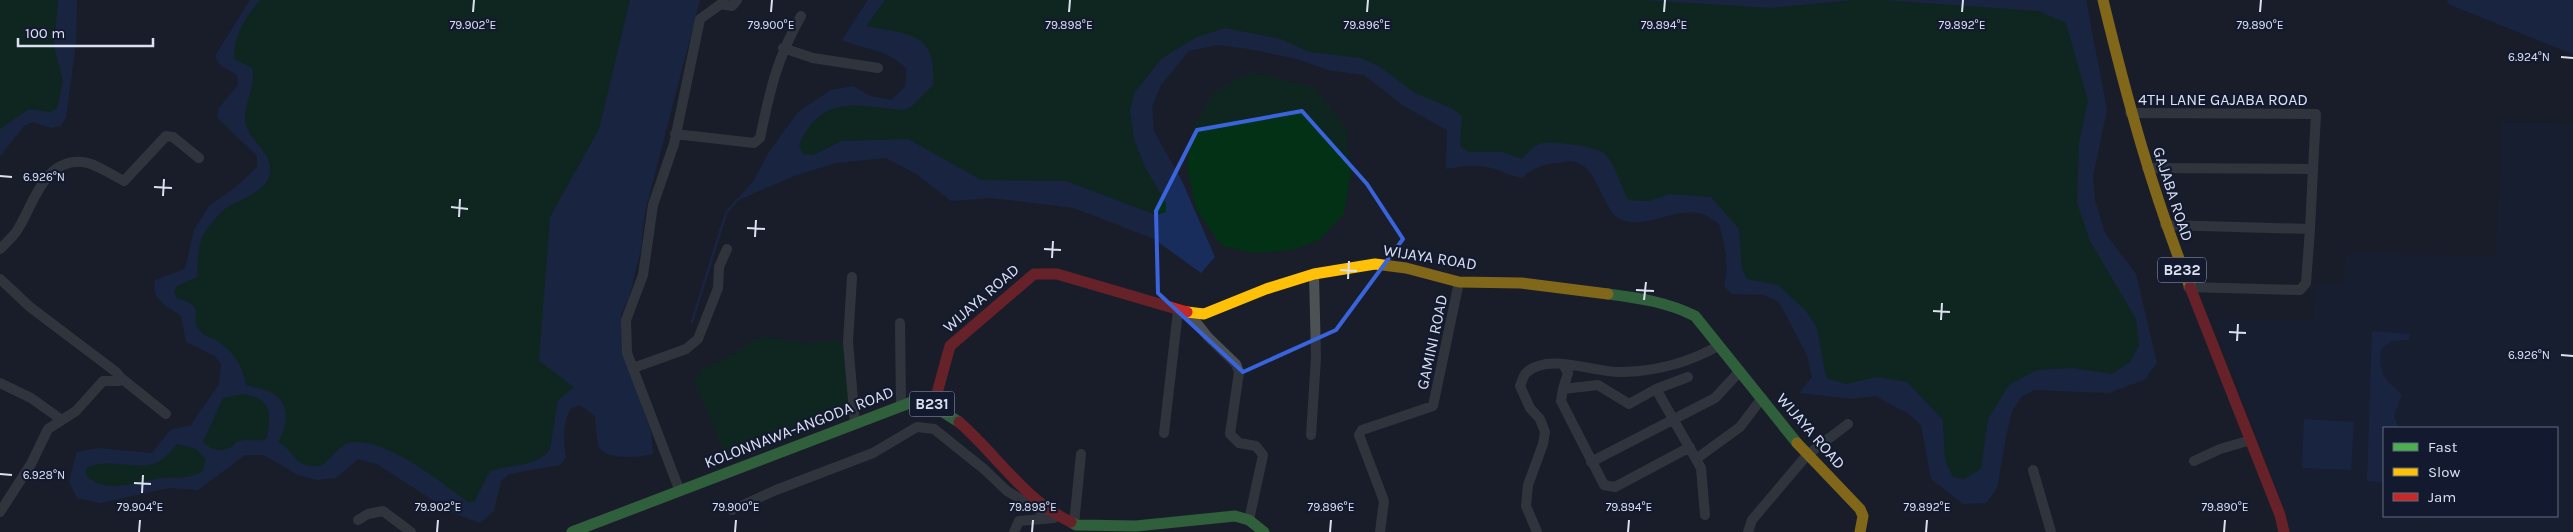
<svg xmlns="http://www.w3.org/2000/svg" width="2573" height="532" viewBox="0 0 2573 532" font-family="Karla,sans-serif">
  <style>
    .built { fill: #161f37; fill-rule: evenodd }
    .green { fill: #033116 }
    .water { fill: #182d5b; fill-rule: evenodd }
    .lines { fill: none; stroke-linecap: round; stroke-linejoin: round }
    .stream { stroke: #182d5b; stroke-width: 2.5 }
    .canal { stroke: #182d5b; stroke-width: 10 }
    .street { stroke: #4c5154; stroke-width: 10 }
    .fast { stroke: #4caf50; stroke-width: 11 }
    .slow { stroke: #ffc107; stroke-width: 11 }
    .jam { stroke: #c62828; stroke-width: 11 }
    .marked { fill: none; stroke: #3a64dc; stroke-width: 4; stroke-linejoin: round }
    .ticks { fill: none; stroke: #dbe1f0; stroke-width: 2 }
    .labels { text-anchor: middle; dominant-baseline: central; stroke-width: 4.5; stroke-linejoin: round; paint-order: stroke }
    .shield { fill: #131a30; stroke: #9fa5b6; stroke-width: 1 }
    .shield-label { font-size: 15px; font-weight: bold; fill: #dbe1f0 }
    .street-label { font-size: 16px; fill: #dbe1f0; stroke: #131a30 }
    .ticks-label { font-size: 12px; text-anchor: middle; fill: #dbe1f0; stroke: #131a30; stroke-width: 4.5; stroke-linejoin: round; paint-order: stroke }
  </style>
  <rect width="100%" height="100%" fill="#191e2a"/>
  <!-- built -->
  <path class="built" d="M2501 121 2573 124V532H2289L2287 516 2213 318 2313 321 2315 283 2343 285 2346 253 2496 256ZM2384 428H2557V516H2384Z"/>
  <!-- green -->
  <path class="green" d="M0 0H58L54 46 63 81 57 109 50 112 29 109 0 129Z
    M260 0H630L599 129 550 217 575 387 558 400 550 449C537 468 510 464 490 471L474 502H468L419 467 388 450H336C332 454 328 461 323 464 314 470 297 463 291 456 286 450 286 445 278 442L272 393 246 385C243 369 233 353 220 342 214 338 205 337 200 331 187 316 210 308 177 298L174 292 177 286 197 277C198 266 197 253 200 242 208 216 236 203 258 191L261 146C225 108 262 97 252 68L234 60C233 35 245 18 260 0Z
    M885 0H1643L1771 8 1853 0H1883L2039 11 2066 23 2088 101 2079 143 2090 241 2136 319 2139 346 2130 362 2112 374 2072 368 2037 370 1988 419 1981 469 1964 479 1953 477 1945 460 1943 420 1877 377 1846 384 1826 378 1817 328 1778 285 1747 279 1742 269 1739 229 1669 194 1649 201 1628 200 1611 162 1537 144 1522 159 1502 152H1469L1460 147 1453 109 1415 93 1380 67 1361 58 1309 52 1281 39 1226 28 1161 59 1135 92 1130 110 1145 167 1166 203V212L1156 215 1066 181 981 180 908 139 842 141 813 155 803 154 799 145C822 93 856 106 903 110L912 106 910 35 865 26Z
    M1251 72 1314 87 1346 128 1351 172 1344 214 1319 240 1293 250 1254 253 1222 246 1196 209 1187 166 1191 133 1213 93Z
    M767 337 805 343 838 340 843 344 850 416 735 460 724 452 694 380 702 370 737 352 755 339Z
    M245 394C273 401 271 413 267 438 258 443 249 438 239 441 235 442 233 447 229 448 219 453 210 449 203 442L223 398Z
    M177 444 196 449 206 459 202 472C187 479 180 477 164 478 139 480 106 497 86 475V468C112 456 138 473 160 461 167 457 172 449 177 444Z"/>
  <!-- water -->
  <path class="water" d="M58 0H77L76 43 66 117 61 126 51 128 33 122 24 126 0 156V129L29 109 50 112 57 109 63 81 54 46Z
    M250 0H260C245 18 233 35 234 59L252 68C257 84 244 103 245 120 246 138 268 148 270 167 273 191 240 198 225 209 219 214 212 222 207 229 197 242 198 261 197 277L177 286 174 292 177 298C210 308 187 316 200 331 205 337 214 338 220 343 235 353 243 367 246 385 254 387 265 389 272 393 291 404 288 426 278 442 293 449 295 469 318 466 331 464 337 442 355 442 391 441 440 482 468 502H474L490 471C510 464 537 468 550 449L558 400 574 387 539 361 550 217 599 129 630 0H700L645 212 641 249 630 294 621 315 622 339 629 368 651 432 653 454C640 457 604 462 598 444 596 435 596 425 595 416L580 405 571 408C562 424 563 440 566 457L560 465 509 474 501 481 494 511 480 523 451 512 377 464 358 459 336 478 317 480 298 475 264 455H245L198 490 169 488 100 503 77 498 69 481 77 452 98 448 152 453 170 430 191 425 219 384 221 364 215 356 186 342 181 316C166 305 151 300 155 280L185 269 194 230 209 206 236 187 257 167V156L217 117 219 108 238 85 237 75 220 65 215 56ZM245 394C273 401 271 413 267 438 258 443 249 438 239 441 235 442 233 447 229 448 219 453 210 449 203 442L223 398ZM177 444 196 449 206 459 202 472C187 479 180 477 164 478 139 480 106 497 86 475V468C112 456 138 473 160 461 167 457 172 449 177 444Z
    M868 0H885L866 26C909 35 937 31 933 85L912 106 903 110C856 106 822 93 799 145L803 154 813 155 842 141 908 139 981 180 1066 181 1156 215 1166 212V203L1145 167 1134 139 1130 110 1135 92 1161 59 1197 37 1225 28 1281 39 1309 52 1361 58 1380 67 1415 93 1453 109 1462 116 1460 146 1469 152H1502L1522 159C1527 154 1533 146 1539 144 1550 140 1599 146 1606 155 1616 167 1621 186 1628 200L1649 201 1669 194 1711 197 1739 229 1742 269 1747 279 1778 285 1806 311 1817 328 1826 378 1846 384 1877 377 1907 382 1943 420 1945 460 1953 477 1964 479 1981 469 1988 419 2009 385 2037 370 2072 368 2112 374 2130 362 2139 346 2136 319 2090 241 2077 203 2079 143 2088 101 2066 23 2039 11 1883 0H2086L2107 110 2093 176 2095 201 2105 233 2136 274 2157 363 2144 380 2109 393 2034 390 2021 397 2012 411 2007 432 1997 488 1986 503 1963 504 1931 479 1921 425 1909 414 1875 396 1852 399 1799 393 1812 377 1807 355 1779 302 1764 295 1732 294 1724 286C1730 264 1725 246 1719 224 1714 221 1708 215 1702 214 1677 206 1648 229 1622 220 1601 212 1600 164 1571 161 1567 161 1561 163 1556 163 1541 165 1534 167 1522 178 1509 176 1499 169 1487 167 1473 164 1460 167 1446 169L1447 130 1404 106 1364 75 1328 70 1297 59 1249 49 1217 45 1189 51 1161 85 1152 107 1154 131 1182 181 1215 257 1201 273 1154 239 1074 208 992 198 951 201 918 175 886 158 835 163 794 176 736 201 754 180 769 152 798 112 831 90 853 86 870 96 891 100 905 87 907 69C888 49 866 50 842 40Z
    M1643 0H1853L1771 8Z
    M2452 0H2573V49Z
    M2372 331 2410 334 2409 340 2392 341 2381 349C2378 373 2384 379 2402 394L2394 416 2399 428H2384V482L2367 481Z
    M2304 419 2354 422 2351 470 2302 468Z"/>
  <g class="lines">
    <!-- stream -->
    <path class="stream" d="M692 322 726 213 737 200"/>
    <!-- canal -->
    <path class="canal" d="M2452 0 2573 49"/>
    <!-- street -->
    <path class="street" d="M783 48 813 58 878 68
      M2130 113 2316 114 2313 169 2147 168
      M675 134 754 143 760 138C770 90 777 58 801 16
      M2165 225 2310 229 2313 169
      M0 249C6 243 14 236 18 229 34 203 44 159 82 162 95 163 112 175 124 181L166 136 173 137 199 158
      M852 277 848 342 855 423
      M0 279 30 307 116 372 121 378 119 381H103L76 411 48 429 31 464 0 512
      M2188 287 2300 290 2306 283 2310 229
      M1189 313 1208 337 1236 364 1239 372 1230 434 1239 443 1256 446 1263 455 1249 520
      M900 323 901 405
      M633 368 686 349 698 339 718 288 719 267 727 249
      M1688 377 1656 389 1629 404 1598 385 1563 389 1561 401 1604 485 1615 487 1690 447
      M121 378 166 414
      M0 383 31 398 62 420
      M1563 389 1568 373 1563 364
      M1656 389 1701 468 1705 515
      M1164 433 1178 311
      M1311 435 1316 358 1314 274
      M1696 459 1740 427 1762 398
      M2194 461 2220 449 2251 440
      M1591 462 1715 398 1740 371
      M2033 470 2051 532
      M679 489 627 353 626 320 643 275 653 205 674 144 700 19 721 4 732 6 737 0
      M732 510 776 490 873 453 917 427 934 429 984 469 1007 491 1044 513
      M358 520 368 514 383 511 411 532
      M1074 524 1081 454
      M1014 532 1019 521 1054 518
      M1380 532 1384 501 1359 435 1362 430 1433 406 1459 282
      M1537 532 1526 506 1528 485 1543 444 1545 432 1540 419 1530 408 1520 386C1522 382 1523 376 1526 373 1548 351 1597 374 1623 372 1657 371 1690 362 1718 346
      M1748 532 1752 520 1807 455 1848 424"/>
    <!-- fast -->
    <path class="fast" d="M1608 294C1639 298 1667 302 1695 316L1797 443
      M1071 522 1076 525 1136 526 1235 516 1249 520 1264 532
      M572 532 912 402 935 407 959 422"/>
    <!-- slow -->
    <path class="slow" d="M2103 0C2127 99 2152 192 2190 287
      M1187 312 1204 314 1266 289 1314 274 1375 264 1406 268 1459 282 1521 283 1608 294
      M1797 443 1860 509 1863 516 1860 532"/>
    <!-- jam -->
    <path class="jam" d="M2190 287 2280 515 2284 532
      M934 404 950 346 1034 274H1057L1187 312
      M959 422C997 455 1025 501 1071 522"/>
  </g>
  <!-- marked area -->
  <path d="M0 0H2573V532H0ZM1302 111 1367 184 1403 239 1336 330 1243 372 1158 293 1156 211 1197 130Z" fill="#191e2a" fill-opacity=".55" fill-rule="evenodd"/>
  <path class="marked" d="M1302 111 1367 184 1403 239 1336 330 1243 372 1158 293 1156 211 1197 130Z"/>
  <!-- ticks -->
  <path class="ticks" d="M473 12 474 0M771 12 772 0M1069 12 1070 0M1367 12 1368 0M1664 12 1665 0M1962 12 1963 0M2260 12 2261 0M2561 57 2573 58M0 176 12 177M154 187 172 188M163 196 164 179M451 207 468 209M459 217 460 199M747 228 765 229M755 237 756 220M1044 249 1061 250M1052 258 1053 241M1340 270 1357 271M1348 279 1349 261M1636 290 1654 291M1644 300 1646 282M1933 311 1950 312M1941 320 1942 303M2229 332 2246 333M2237 341 2238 324M2561 355 2573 356M0 474 12 475M134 483 151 484M142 493 143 475M139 532 140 520M437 532 438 520M735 532 736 520M1032 532 1033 520M1330 532 1331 520M1628 532 1629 520M1926 532 1927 520M2224 532 2225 520"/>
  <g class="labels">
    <!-- shield labels -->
    <g class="shield">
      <rect x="2158" y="257.5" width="48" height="25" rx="4"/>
      <rect x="909.5" y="391.5" width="45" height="25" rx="4"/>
    </g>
    <g class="shield-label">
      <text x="2182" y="270">B232</text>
      <text x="932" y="404">B231</text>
    </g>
    <!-- street labels -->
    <g class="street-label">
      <text x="2223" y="99">4TH LANE GAJABA ROAD</text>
      <text transform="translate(2173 194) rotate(72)">GAJABA ROAD</text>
      <text transform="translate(1430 257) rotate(9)">WIJAYA ROAD</text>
      <text transform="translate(981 298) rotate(-41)">WIJAYA ROAD</text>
      <text transform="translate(1432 342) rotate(-78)">GAMINI ROAD</text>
      <text transform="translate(799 427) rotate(-21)">KOLONNAWA-ANGODA ROAD</text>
      <text transform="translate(1811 431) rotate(49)">WIJAYA ROAD</text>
    </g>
  </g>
  <g class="ticks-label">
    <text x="473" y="29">79.902°E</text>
    <text x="771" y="29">79.900°E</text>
    <text x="1069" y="29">79.898°E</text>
    <text x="1367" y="29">79.896°E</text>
    <text x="1664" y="29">79.894°E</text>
    <text x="1962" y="29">79.892°E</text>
    <text x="2260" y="29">79.890°E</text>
    <text x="2529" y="61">6.924°N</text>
    <text x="44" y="181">6.926°N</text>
    <text x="2529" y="359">6.926°N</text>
    <text x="44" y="479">6.928°N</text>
    <text x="140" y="511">79.904°E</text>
    <text x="438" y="511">79.902°E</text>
    <text x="736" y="511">79.900°E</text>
    <text x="1033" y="511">79.898°E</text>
    <text x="1331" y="511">79.896°E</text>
    <text x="1629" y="511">79.894°E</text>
    <text x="1927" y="511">79.892°E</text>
    <text x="2225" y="511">79.890°E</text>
  </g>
  <!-- legend -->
  <rect x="2383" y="427" width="175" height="90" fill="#131a30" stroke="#636a7d"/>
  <rect x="2393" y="443" width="25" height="8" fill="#4caf50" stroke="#636a7d"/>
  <text x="2428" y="452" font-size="15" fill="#dbe1f0">Fast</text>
  <rect x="2393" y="468" width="25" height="8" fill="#ffc107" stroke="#636a7d"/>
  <text x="2428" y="477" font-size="15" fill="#dbe1f0">Slow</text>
  <rect x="2393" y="493" width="25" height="8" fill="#c62828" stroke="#636a7d"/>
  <text x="2428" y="502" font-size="15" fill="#dbe1f0">Jam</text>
  <!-- scale -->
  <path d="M18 38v8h135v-8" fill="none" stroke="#dbe1f0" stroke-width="2.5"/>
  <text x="25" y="38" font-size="15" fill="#dbe1f0" stroke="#131a30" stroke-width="4" paint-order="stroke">100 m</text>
</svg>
